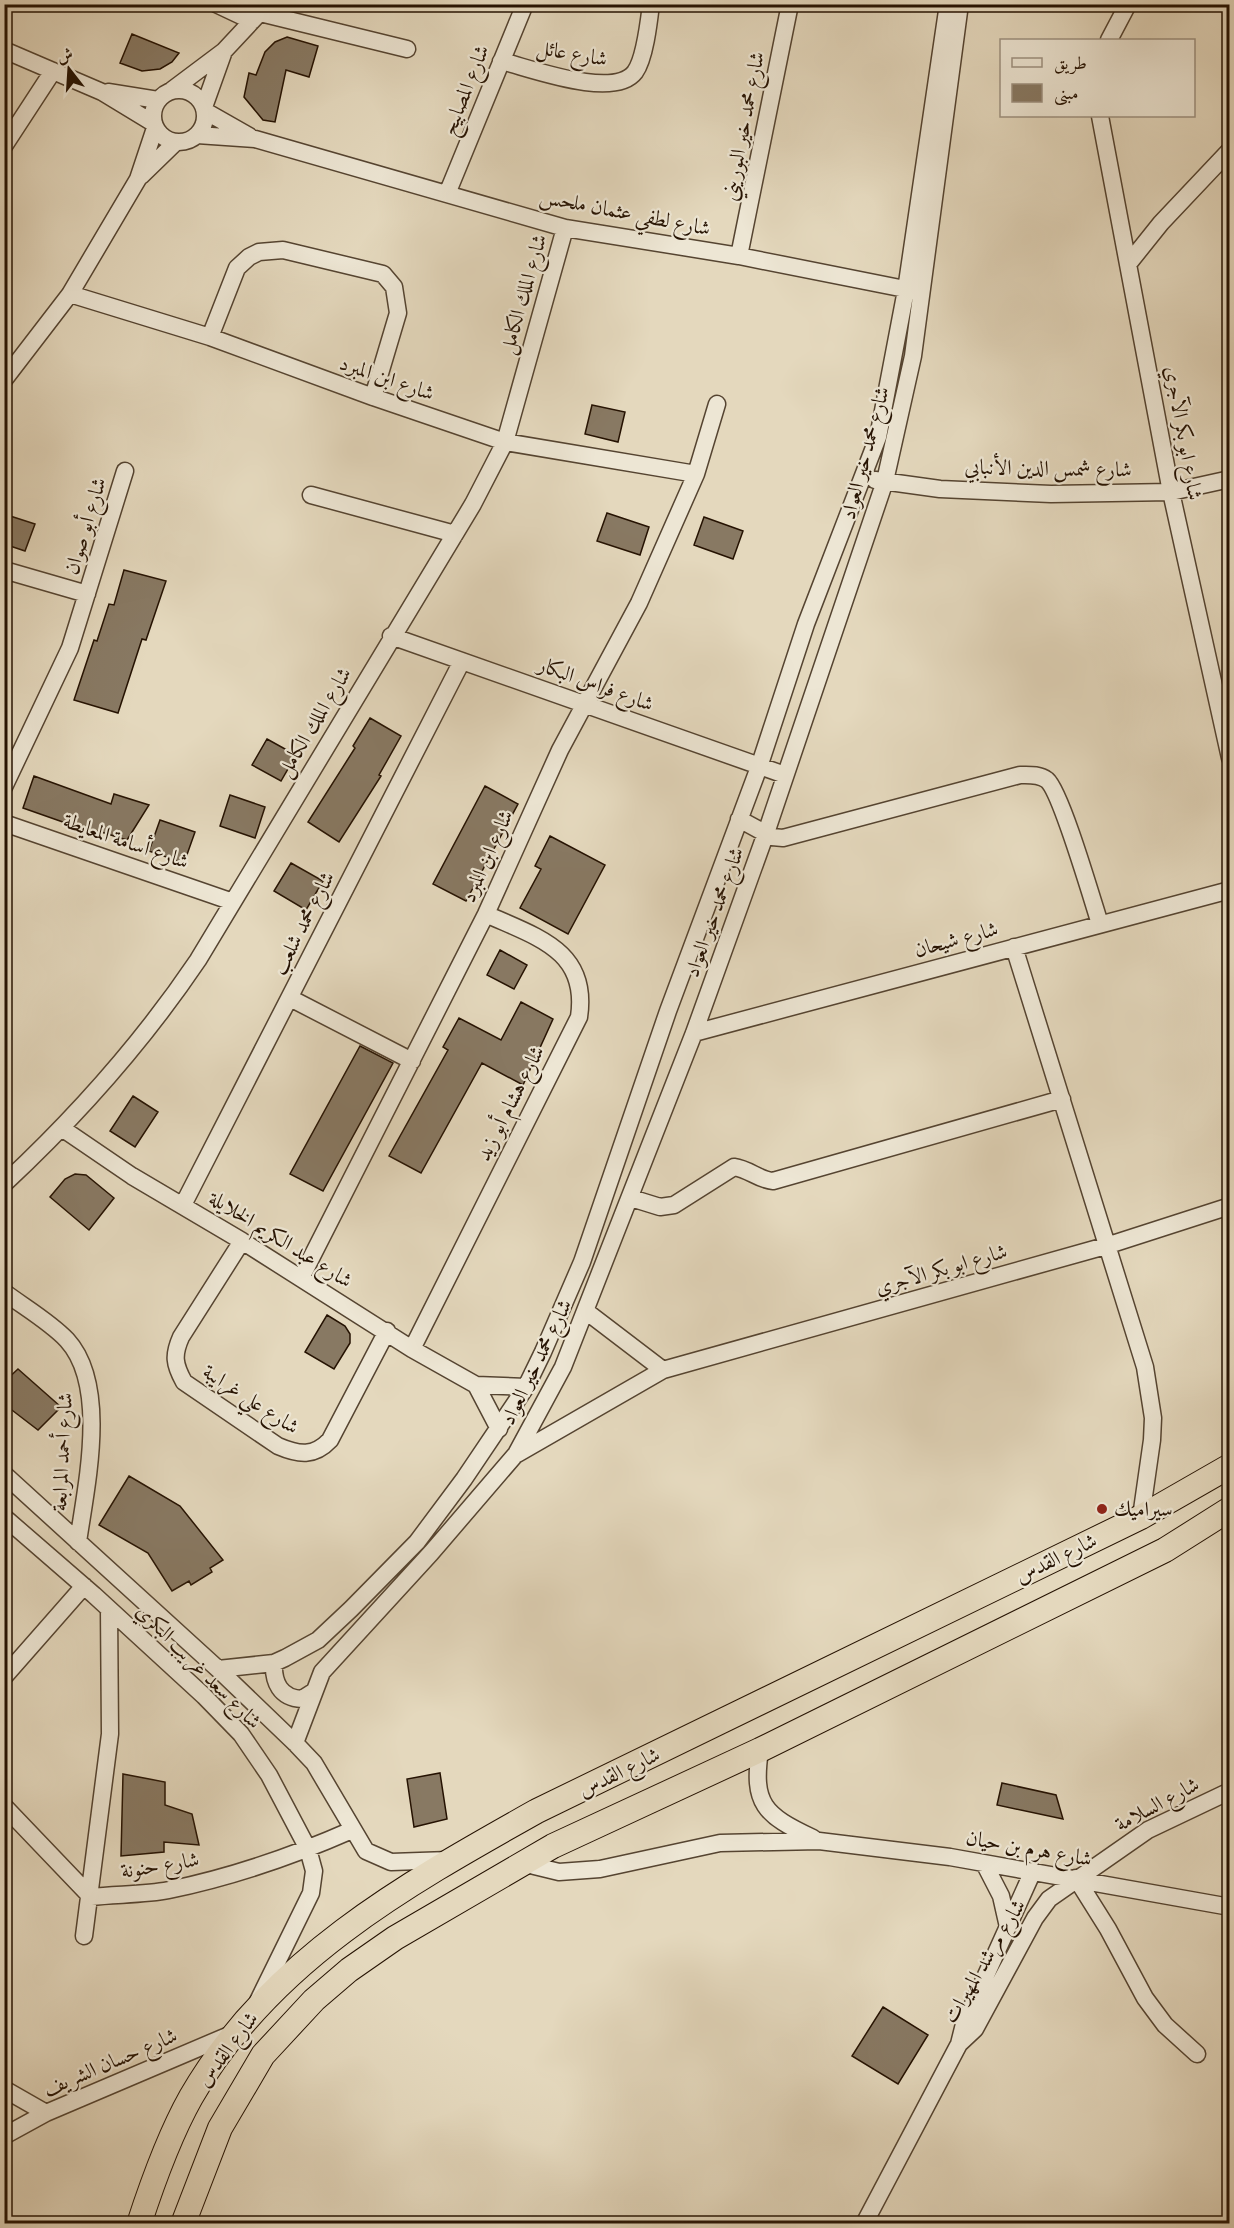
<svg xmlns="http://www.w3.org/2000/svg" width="1234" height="2228" viewBox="0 0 1234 2228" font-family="'IM FELL Great Primer',Amiri,serif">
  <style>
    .building { fill: #887963; stroke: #251202; stroke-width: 1.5 }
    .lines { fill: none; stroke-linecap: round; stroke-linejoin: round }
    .minor-casing { stroke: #554431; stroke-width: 19 }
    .highway-casing { stroke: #251202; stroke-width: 26 }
    .minor { stroke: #ede6d4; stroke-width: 16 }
    .highway { stroke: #e4d8bd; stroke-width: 24 }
    .poi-dot { fill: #8f2418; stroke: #ede6d4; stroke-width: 2 }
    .labels { text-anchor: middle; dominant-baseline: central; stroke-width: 4.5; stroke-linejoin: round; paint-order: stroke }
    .street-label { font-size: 21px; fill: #251202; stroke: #ede6d4 }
    .poi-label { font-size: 21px; fill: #251202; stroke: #ede6d4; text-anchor: start }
  </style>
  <rect width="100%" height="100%" fill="#e4d8bd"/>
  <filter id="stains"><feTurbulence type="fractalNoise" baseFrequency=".00333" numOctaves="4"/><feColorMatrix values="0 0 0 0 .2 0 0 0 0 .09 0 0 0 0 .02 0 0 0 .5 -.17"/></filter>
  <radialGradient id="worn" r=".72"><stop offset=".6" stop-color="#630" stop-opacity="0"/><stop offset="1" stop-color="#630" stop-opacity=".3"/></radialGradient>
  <!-- building -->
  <path class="building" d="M132 34 179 53 172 62 160 69 142 71 120 63Z
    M287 37 318 46 309 77 286 70 275 122 263 120 244 97 249 73 256 75 265 52 275 42Z
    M592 405 625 412 618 442 585 434Z
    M607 513 649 527 640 555 597 541Z
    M4 514 35 524 25 551 4 544Z
    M704 517 743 531 733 559 694 545Z
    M124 570 166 581 146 640 142 639 118 713 74 700 94 640 97 641 109 604 114 605Z
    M370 718 401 736 379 775 381 776 339 842 308 822 355 748 353 746Z
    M267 739 296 755 281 781 252 765Z
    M34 776 111 804 114 794 149 805 127 840 98 831 97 834 23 808Z
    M485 786 518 804 466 901 433 884Z
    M230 795 265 807 255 838 220 826Z
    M160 820 195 832 184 863 149 851Z
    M550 836 605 865 568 934 520 908 541 869 535 866Z
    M291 863 323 881 306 910 274 891Z
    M500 950 527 965 514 989 487 975Z
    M521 1002 553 1019 523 1085 482 1063 421 1173 389 1156 448 1050 443 1047 459 1018 501 1040Z
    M360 1046 393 1063 323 1191 290 1174Z
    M133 1096 158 1112 135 1147 110 1131Z
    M75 1174 86 1175 114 1198 89 1230 50 1197 65 1179Z
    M327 1315 345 1326 350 1334V1343L334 1369 305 1352Z
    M18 1369 61 1407 38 1430 4 1404V1382Z
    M129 1476 180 1506 223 1560 210 1568 212 1572 191 1585 189 1581 172 1591 148 1553 99 1525Z
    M440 1773 447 1819 414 1827 407 1779Z
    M123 1774 165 1782V1805L192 1814 199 1845 164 1842V1852L121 1856Z
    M1002 1783 1056 1795 1063 1819 997 1805Z
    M883 2007 928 2035 898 2084 852 2056Z"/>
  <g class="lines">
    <!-- minor casing -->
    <g class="minor-casing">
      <path id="minor" d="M216 4 252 21
        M260 13 407 49
        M1109 40 1128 4
        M4 50 102 92 153 123
        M501 61C530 68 614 100 635 72 645 58 649 21 651 4
        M153 116a26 26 0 1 1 52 0a26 26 0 1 1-52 0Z
        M172 90 224 51 267 5
        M108 92 158 100
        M204 107 224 51
        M205 111 249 136
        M1100 116 1171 492 1230 758
        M197 135 255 139 565 228 739 256 915 291
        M4 146 53 71
        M141 176 176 142
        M447 194 525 4
        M739 256 790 4
        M1129 263 1161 223 1230 150
        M70 294 210 337 373 397 505 442 696 474
        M210 337 237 268 249 257 259 252 283 250 383 274 394 287 398 313 373 397
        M4 380 70 294 138 179 155 128
        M875 480 940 489 1051 494 1171 492 1230 479
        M311 495 455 534
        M4 570 87 594
        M391 636 785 775
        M4 787 70 648 125 471
        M739 819 772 837 783 838 1020 775C1029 775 1039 774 1047 780 1061 792 1092 899 1100 924
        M4 823 233 902
        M1014 947 1145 1367 1153 1418 1152 1440 1141 1517
        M290 998 412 1061
        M694 1033 1230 890
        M63 1129 132 1176 242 1241 412 1349 476 1385 526 1387
        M4 1184C78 1115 142 1043 198 960L473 504 505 442 565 228
        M631 1198 660 1207 674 1205 734 1167C749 1169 759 1180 773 1181L1062 1099
        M183 1205 462 661
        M242 1241 181 1337C173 1355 174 1364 184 1382L278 1446C299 1455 314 1457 330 1440L387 1331
        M301 1278 486 914 560 750 639 603 696 474 717 404
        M4 1292C24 1307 50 1322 67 1340 109 1386 86 1486 78 1542
        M587 1312 663 1370
        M412 1349 579 1017C589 950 536 937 486 914
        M476 1385 499 1429
        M517 1454 663 1370 1109 1245 1230 1206
        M4 1474 218 1669 295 1743 314 1763 366 1851 391 1862 449 1860
        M4 1517 94 1595 204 1696 241 1734 269 1775 308 1849 314 1871 311 1893 258 2001
        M274 1663C273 1682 280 1698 302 1699L313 1692
        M218 1669 274 1663 285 1658 318 1640 351 1609 417 1542 464 1479 526 1387 543 1352 582 1262 668 1011 759 767 806 624 878 437 906 290 948 4
        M4 1677 84 1586
        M295 1743 322 1672 431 1553 516 1454 563 1367 694 1033 766 833 885 481 913 356 960 4
        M760 1750C752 1804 764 1815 813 1838
        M4 1806 91 1897C116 1894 144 1895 169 1890 232 1877 293 1856 352 1830
        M522 1863 559 1872 600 1869 720 1843 819 1841 950 1857 1230 1907
        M984 1863 1001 1896 1008 1927
        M1076 1878 1108 1929 1145 1998 1165 2025 1197 2054
        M84 1936 110 1734 109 1609
        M959 2044 975 2029 1035 1918 1049 1899 1148 1830 1230 1791
        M4 2089 46 2113
        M4 2136 46 2113 234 2033
        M864 2224 959 2044 964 2024 1033 1871"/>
    </g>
    <!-- highway casing -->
    <g class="highway-casing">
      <path id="highway" d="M139 2224C153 2181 169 2136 191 2097 269 1961 405 1885 537 1811L1141 1517 1230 1466
        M183 2224 220 2128 263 2055 314 2000 349 1970 395 1938 553 1846 760 1750 1165 1550 1230 1509"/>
    </g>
    <!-- minor -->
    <use href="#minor" class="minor"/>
    <!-- highway -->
    <use href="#highway" class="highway"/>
  </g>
  <!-- markers -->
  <circle class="poi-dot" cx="1102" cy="1509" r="6"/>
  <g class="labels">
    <!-- street labels -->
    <g class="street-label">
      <text transform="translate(572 53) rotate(10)">شارع عائل</text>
      <text transform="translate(465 90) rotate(-68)">شارع المصابيح</text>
      <text transform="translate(743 126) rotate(-79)">شارع محمد خير البوريني</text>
      <text transform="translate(625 212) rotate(11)">شارع لطفي عثمان ملحس</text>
      <text transform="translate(523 294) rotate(-74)">شارع الملك الكامل</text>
      <text transform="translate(387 378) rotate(19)">شارع ابن المبرد</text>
      <text transform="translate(1184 433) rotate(80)">شارع ابو بكر الآجري</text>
      <text transform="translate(865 453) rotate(-75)">شارع محمد خير العواد</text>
      <text transform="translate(1048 468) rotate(1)">شارع شمس الدين الأنبابي</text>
      <text transform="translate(85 526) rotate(-73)">شارع أبو صوان</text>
      <text transform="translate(596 684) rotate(20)">شارع فراس البكار</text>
      <text transform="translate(314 722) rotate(-59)">شارع الملك الكامل</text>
      <text transform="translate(126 841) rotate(19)">شارع أسامة المعايطة</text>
      <text transform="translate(487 856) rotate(-66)">شارع ابن المبرد</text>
      <text transform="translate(714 912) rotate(-70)">شارع محمد خير العواد</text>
      <text transform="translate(303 923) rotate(-63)">شارع محمد شلعب</text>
      <text transform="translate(956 939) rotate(-15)">شارع شيحان</text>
      <text transform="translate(510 1103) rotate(-63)">شارع هشام أبو زيد</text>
      <text transform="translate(281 1239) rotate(32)">شارع عبد الكريم الخلايلة</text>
      <text transform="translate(941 1269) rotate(-16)">شارع ابو بكر الآجري</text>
      <text transform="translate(536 1362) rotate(-64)">شارع محمد خير العواد</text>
      <text transform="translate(251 1399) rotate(33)">شارع علي غرايبة</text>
      <text transform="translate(62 1452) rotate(-87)">شارع أحمد المرابعة</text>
      <text transform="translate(1056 1558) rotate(-26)">شارع القدس</text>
      <text transform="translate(199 1666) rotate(45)">شارع سعد غريب البكري</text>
      <text transform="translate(619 1772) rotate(-26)">شارع القدس</text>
      <text transform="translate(1157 1804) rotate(-28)">شارع السلامة</text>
      <text transform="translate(1029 1848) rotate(10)">شارع هرم بن حيان</text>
      <text transform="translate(160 1865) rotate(-9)">شارع حنونة</text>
      <text transform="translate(984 1961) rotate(-59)">شارع مرشد المهيرات</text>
      <text transform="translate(227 2049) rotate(-53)">شارع القدس</text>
      <text transform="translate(110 2062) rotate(-23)">شارع حسان الشريف</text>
    </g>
    <!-- poi labels -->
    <g class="poi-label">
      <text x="1114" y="1509">سيراميك</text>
    </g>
  </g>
  <!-- margin -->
  <rect width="1234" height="2228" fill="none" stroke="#e4d8bd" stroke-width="24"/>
  <rect x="6" y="6" width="1222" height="2216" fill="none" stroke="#251202" stroke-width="3"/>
  <rect x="12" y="12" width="1210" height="2204" fill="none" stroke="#251202" stroke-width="1.5"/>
  <!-- legend -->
  <rect x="1000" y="39" width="195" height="78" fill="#ede6d4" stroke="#9d9180" stroke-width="1.5"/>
  <rect x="1012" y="58" width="30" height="9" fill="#ede6d4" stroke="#9d9180" stroke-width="1.5"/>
  <text x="1054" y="69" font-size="18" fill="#251202">طريق</text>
  <rect x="1012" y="84" width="30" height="18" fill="#887963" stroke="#9d9180" stroke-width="1.5"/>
  <text x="1054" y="99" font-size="18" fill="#251202">مبنى</text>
  <!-- north arrow -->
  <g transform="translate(69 69) rotate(343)" stroke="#ede6d4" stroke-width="4.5" paint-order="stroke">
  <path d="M0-4.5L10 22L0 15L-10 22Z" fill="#251202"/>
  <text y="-9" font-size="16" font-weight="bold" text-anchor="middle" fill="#251202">ش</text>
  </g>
  <rect width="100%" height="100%" filter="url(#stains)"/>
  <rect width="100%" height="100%" fill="url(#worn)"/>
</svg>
